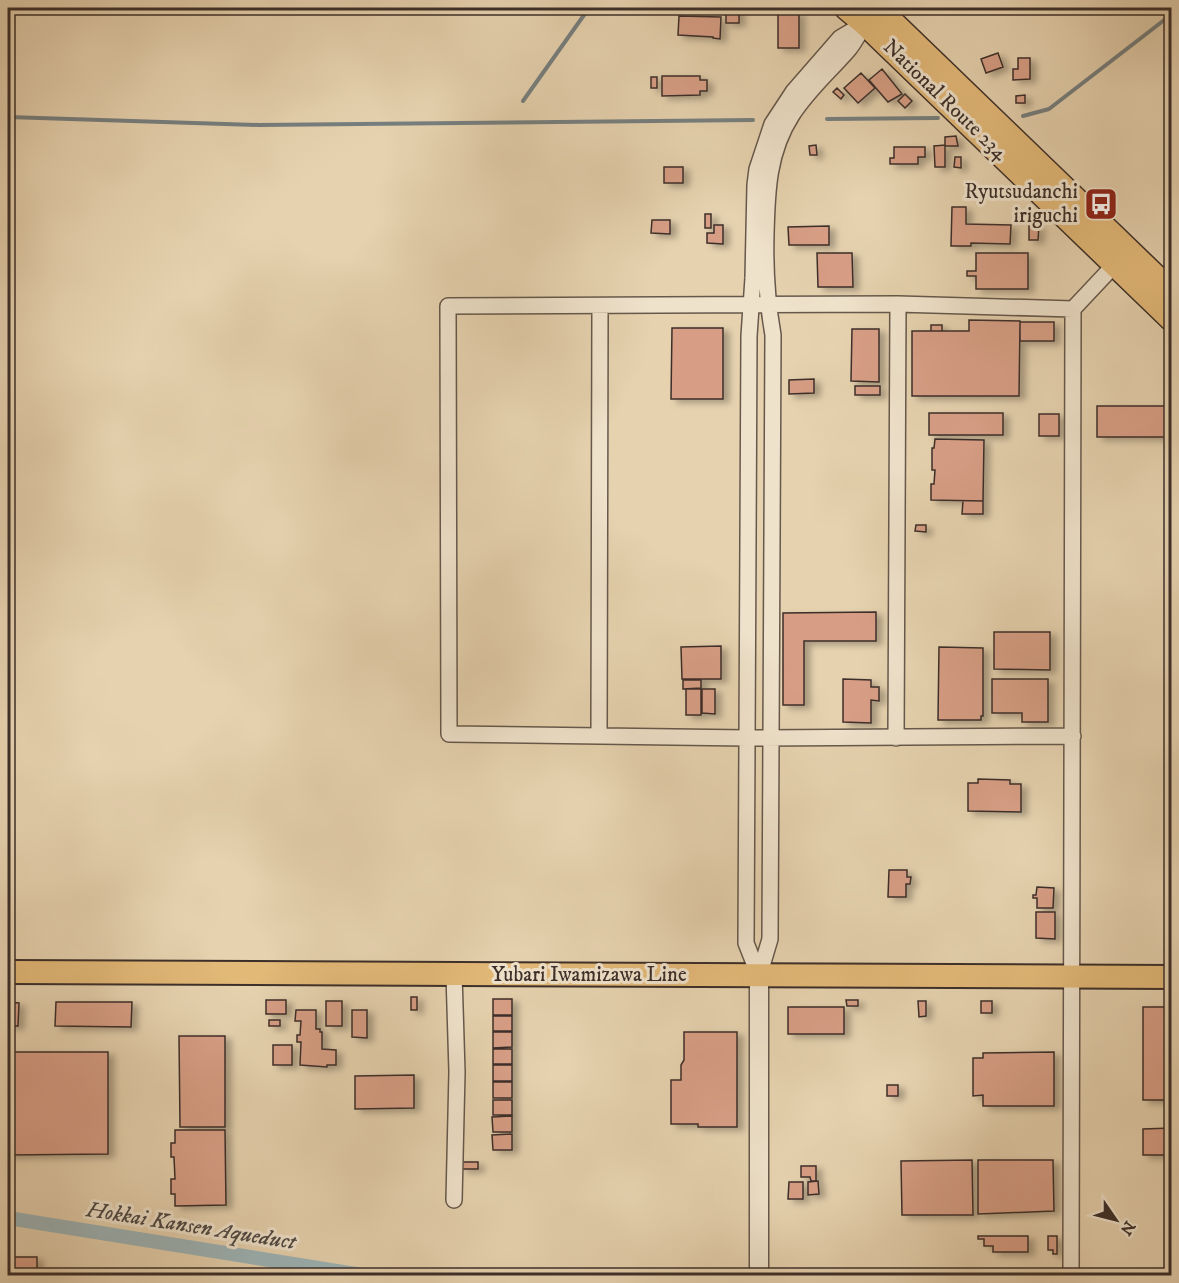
<svg xmlns="http://www.w3.org/2000/svg" width="1179" height="1283" viewBox="0 0 1179 1283" font-family="'IM FELL DW Pica',serif">
  <style>
    .lines { fill: none; stroke-linecap: round; stroke-linejoin: round }
    .stream { stroke: #767f7f; stroke-width: 4 }
    .canal { stroke: #9db4b7; stroke-width: 14 }
    .building { fill: #d79e85; stroke: #3c2f2a; stroke-width: 1.5; filter: url(#shadow) }
    .minor-casing { stroke: #66584b; stroke-width: 18 }
    .tertiary-casing { stroke: #66584b; stroke-width: 21 }
    .primary-casing { stroke: #3c2f2a; stroke-width: 26 }
    .trunk-casing { stroke: #3c2f2a; stroke-width: 27 }
    .minor { stroke: #efe2cb; stroke-width: 15 }
    .tertiary { stroke: #efe2cb; stroke-width: 18 }
    .primary { stroke: #e3b978; stroke-width: 22 }
    .trunk { stroke: #e3b978; stroke-width: 24 }
    .labels { text-anchor: middle; dominant-baseline: central; stroke-width: 6; stroke-linejoin: round; paint-order: stroke }
    .street-label { font-size: 21px; fill: #3c2f2a; stroke: #efe2cb }
    .poi-label { font-size: 21px; fill: #3c2f2a; stroke: #efe2cb; text-anchor: end }
    .water-label { font-size: 22px; font-style: italic; fill: #4f4a46; stroke: #efe2cb }
  </style>
  <defs>
    <filter id="shadow"><feDropShadow dx="6" dy="3.5" stdDeviation="3" flood-color="#0004"/></filter>
  </defs>
  <rect width="100%" height="100%" fill="#e6d2af"/>
  <filter id="stains"><feTurbulence type="fractalNoise" baseFrequency=".00333" numOctaves="4"/><feColorMatrix values="0 0 0 0 .2 0 0 0 0 .09 0 0 0 0 .02 0 0 0 .5 -.17"/></filter>
  <radialGradient id="worn" r=".72"><stop offset=".6" stop-color="#630" stop-opacity="0"/><stop offset="1" stop-color="#630" stop-opacity=".3"/></radialGradient>
  <g class="lines">
    <!-- stream -->
    <path class="stream" d="M523 101 589 8
      M1023 116 1049 109 1172 14
      M8 117 259 125 753 120
      M827 119 938 118"/>
    <!-- canal -->
    <path class="canal" d="M8 1218 368 1276"/>
  </g>
  <!-- building -->
  <path class="building" d="M726 8H739V23H726Z
    M778 12H799V48H778Z
    M679 16 721 17 720 39 713 38V37L678 35Z
    M998 53 1003 67 986 73 981 59Z
    M1018 58H1030V79L1013 80V69H1018Z
    M882 69 902 94 888 102 869 80Z
    M861 73 875 88 858 103 844 88Z
    M662 76H700V80H707V91H700V95L662 96Z
    M651 77H657V88H651Z
    M837 88 844 95 841 99 833 92Z
    M905 94 912 101 905 108 898 101Z
    M1025 95V103H1016V96Z
    M956 136 958 146H945V137Z
    M816 145 817 155H810L809 146Z
    M945 145V167H935L934 146Z
    M894 147H925V157H918V164H890V158H894Z
    M955 157H961V168L954 167Z
    M664 167H683V183H664Z
    M952 207H966V224L1011 225 1010 244 971 243V246H951Z
    M705 214H711V228H705Z
    M652 220H670V234L651 233Z
    M714 225H723V244L707 243V233H714Z
    M829 226V245H789L788 227Z
    M1029 226H1039L1038 240H1029Z
    M817 253H852L853 287H818Z
    M976 253H1028V289H976V276H967V271H976Z
    M969 320 1020 321 1019 396H912V331H969Z
    M1020 322H1054V341H1020Z
    M931 325H942V331H931Z
    M672 328H723V399H671Z
    M852 329H879V382L851 381Z
    M814 379V393L789 394V380Z
    M855 386H880V395H855Z
    M1097 406H1172V437H1097Z
    M929 413H1003V435H929Z
    M1039 414H1059V436H1039Z
    M935 439 984 440 983 501 931 500V484H934L935 470H932V448H934Z
    M963 501H983V514H962Z
    M916 525H926V532L915 531Z
    M876 612V641H804V705H783V613Z
    M994 632H1050V670L994 669Z
    M721 646V679H682L681 647Z
    M939 647 983 648V716H981V720H938Z
    M843 679 871 680V687H879V701L871 700V723L843 722Z
    M992 679H1048V722H1022V713H992Z
    M683 680H701V688L683 689Z
    M686 689H701V715H686Z
    M702 689H715V714L702 713Z
    M978 779 1010 780V784H1021V812L968 811V783H978Z
    M889 870H907V877H911L910 884H906V897H888Z
    M1037 887 1054 888 1053 908H1037V898H1033V895H1036Z
    M1036 912H1055V939L1036 938Z
    M411 997H417V1010H411Z
    M493 999H512V1015H493Z
    M266 1000H286V1014H266Z
    M846 1000H858V1006H847Z
    M326 1001H342V1026H326Z
    M918 1001H926V1016L919 1017Z
    M981 1001H992V1013H981Z
    M8 1002 19 1003 18 1026H8Z
    M56 1002H132L131 1027 55 1026Z
    M788 1007H844V1034H788Z
    M1143 1007H1172V1100H1143Z
    M296 1010H316V1029H320V1032H322V1049L336 1050V1065H327V1067L300 1065 301 1042H297V1035H300L301 1021H295Z
    M352 1010H367V1038L352 1037Z
    M493 1016H512V1031H493Z
    M269 1020H280V1026H269Z
    M493 1032H512V1047L493 1048Z
    M684 1032H737V1127H698V1124H671V1080H681V1065L684 1060Z
    M179 1036H225V1127H180Z
    M273 1045H292V1065H273Z
    M493 1049H512V1064H493Z
    M8 1052H108V1154L8 1155Z
    M1054 1052V1106H983V1095L973 1096V1058H983V1053Z
    M493 1065H512V1081H493Z
    M414 1075V1108L355 1109V1076Z
    M493 1082H512V1098H493Z
    M887 1085H898V1096H887Z
    M493 1100H512V1115H493Z
    M512 1116V1132H493L492 1117Z
    M1172 1128V1155H1143V1129Z
    M175 1130H225L226 1205 175 1206V1194H171V1179H175L174 1157H171V1143H175Z
    M512 1134V1150H493L492 1135Z
    M972 1160 973 1215H902L901 1161Z
    M978 1160H1053L1054 1211 978 1214Z
    M461 1162H478V1169H461Z
    M801 1166H816V1181H811L810 1177H801Z
    M818 1181 819 1194 808 1195V1182Z
    M789 1182H803V1199H788Z
    M978 1236H1028V1252H993V1246H984V1239H978Z
    M1048 1236H1057V1254H1053V1250H1048Z
    M8 1257H37V1269H73V1276H8Z"/>
  <g class="lines">
    <!-- minor casing -->
    <g class="minor-casing">
      <path id="minor" d="M1073 309 898 304 448 306 449 734 747 738 1073 736
        M599 736 600 306
        M896 738 898 304
        M759 976 746 943 749 336 753 278 755 185 757 169 772 124 793 92 840 38 865 23
        M759 976 770 939 773 335C767 301 765 269 766 234 767 192 768 152 792 115 808 90 830 71 849 49 855 42 859 33 864 25
        M454 1200 457 1072 454 974
        M1071 1276 1073 309 1119 260"/>
    </g>
    <!-- tertiary casing -->
    <g class="tertiary-casing">
      <path id="tertiary" d="M759 1276V976"/>
    </g>
    <!-- primary casing -->
    <g class="primary-casing">
      <path id="primary" d="M8 972 1172 977"/>
    </g>
    <!-- trunk casing -->
    <g class="trunk-casing">
      <path id="trunk" d="M847 8 865 23 1172 319
        M877 8 1172 293"/>
    </g>
    <!-- minor -->
    <use href="#minor" class="minor"/>
    <!-- tertiary -->
    <use href="#tertiary" class="tertiary"/>
    <!-- primary -->
    <use href="#primary" class="primary"/>
    <!-- trunk -->
    <use href="#trunk" class="trunk"/>
  </g>
  <!-- icons -->
  <defs>
    <g id="bus-square" transform="scale(1.725)"><rect x="-9" y="-9" width="18" height="18" rx="4" fill="#8f2418" stroke="#efe2cb"/><path d="M-5-6H5V4H4V6H2V4H-2V6H-4V4H-5ZM-3.5-4V0h7V-4ZM-3.5 1.2v1.5H-2V1.2ZM2 1.2v1.5H3.5V1.2Z" fill="#fff"/></g>
  </defs>
  <g fill-rule="evenodd">
    <use href="#bus-square" x="1101" y="204"/>
  </g>
  <g class="labels">
    <!-- street labels -->
    <g class="street-label">
      <text transform="translate(945 100) rotate(44)">National Route 234</text>
      <text x="589" y="975">Yubari Iwamizawa Line</text>
    </g>
    <!-- poi labels -->
    <g class="poi-label">
      <text x="1078" y="192">Ryutsudanchi<tspan x="1078" dy="24">iriguchi</tspan></text>
    </g>
    <!-- water labels -->
    <g class="water-label">
      <text transform="translate(191 1226) rotate(9)">Hokkai Kansen Aqueduct</text>
    </g>
  </g>
  <!-- margin -->
  <rect width="1179" height="1283" fill="none" stroke="#e6d2af" stroke-width="30"/>
  <rect x="9" y="9" width="1161" height="1265" fill="none" stroke="#3c2f2a" stroke-width="3"/>
  <rect x="15" y="15" width="1149" height="1253" fill="none" stroke="#3c2f2a" stroke-width="1.5"/>
  <!-- north arrow -->
  <g transform="translate(1116 1220) rotate(125)" stroke="#efe2cb" stroke-width="4.5" paint-order="stroke">
  <path d="M0-4.5L10 22L0 15L-10 22Z" fill="#3c2f2a"/>
  <text y="-9" font-size="16" font-weight="bold" text-anchor="middle" fill="#3c2f2a">N</text>
  </g>
  <rect width="100%" height="100%" filter="url(#stains)"/>
  <rect width="100%" height="100%" fill="url(#worn)"/>
</svg>
